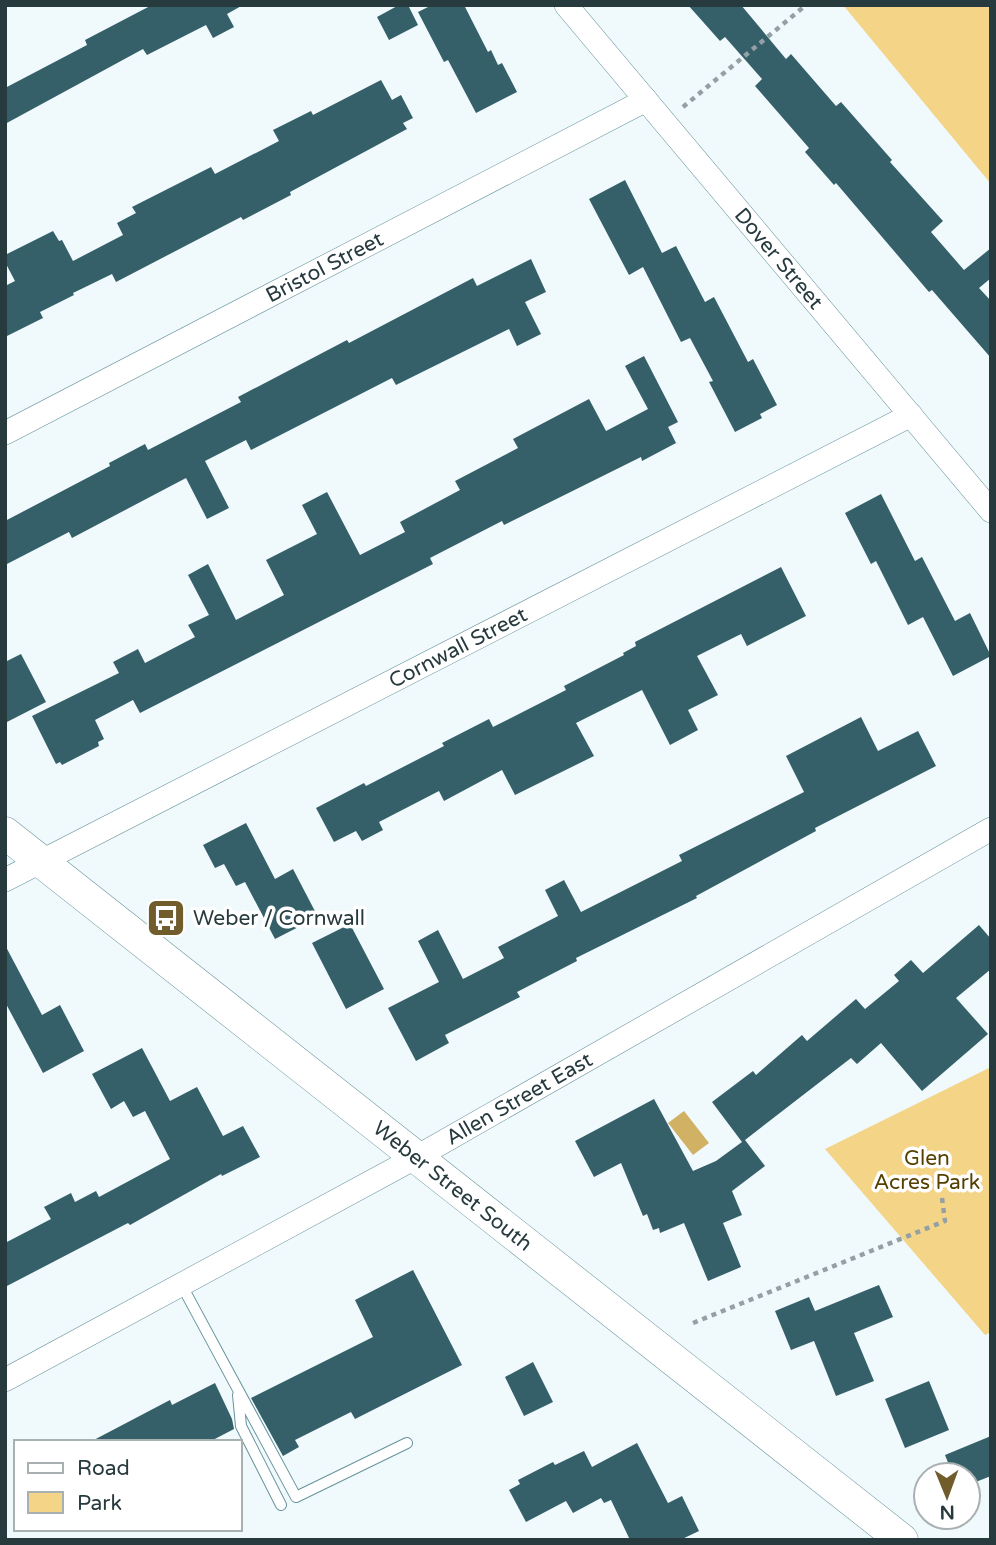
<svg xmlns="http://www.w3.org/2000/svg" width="996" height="1545" viewBox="0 0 996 1545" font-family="'Varela Round',sans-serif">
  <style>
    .green { fill: #f4d487 }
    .water { fill: #d1b265 }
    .building { fill: #35606a }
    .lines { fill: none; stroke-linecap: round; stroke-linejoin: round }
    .service-casing { stroke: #67939d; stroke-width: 12 }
    .minor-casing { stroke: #67939d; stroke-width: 24 }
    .secondary-casing { stroke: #67939d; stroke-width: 33 }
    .path { stroke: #94a1a4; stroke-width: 4.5; stroke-dasharray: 5 5; stroke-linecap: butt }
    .service { stroke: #fff; stroke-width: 10 }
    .minor { stroke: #fff; stroke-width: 23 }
    .secondary { stroke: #fff; stroke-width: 32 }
    .labels { text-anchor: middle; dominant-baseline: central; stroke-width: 7; stroke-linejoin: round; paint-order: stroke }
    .street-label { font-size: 21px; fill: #273a3e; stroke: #fff }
    .poi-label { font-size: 21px; fill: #273a3e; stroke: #fff; text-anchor: start }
    .park-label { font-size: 21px; fill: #554000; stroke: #fff }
  </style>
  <rect width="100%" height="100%" fill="#f0f9fb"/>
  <!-- green -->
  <path class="green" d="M843 5H991V184Z
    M991 1067V1332L985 1335 825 1149Z"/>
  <!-- water -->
  <path class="water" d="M684 1111 709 1143 693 1155 668 1123Z"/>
  <!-- building -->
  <path class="building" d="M152 5H243L227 14 234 27 213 38 206 25 147 55 143 49 5 124V88L87 45 85 40Z
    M399 5H408L418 25 389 40 377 17Z
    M432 5H464L488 52 491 50 498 65 502 63 517 92 476 113 448 60 444 62 418 12Z
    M688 5H741L786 59 791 54 836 106 841 102 892 160 890 162 943 221 931 232 964 270 991 248V278L979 288 991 301V358L932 290 929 292 836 183 834 185 805 152 809 148 755 86 762 79 725 37 720 41Z
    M381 80 392 100 401 95 413 118 403 123 407 129 290 192 291 195 243 220 241 217 116 282 112 274 73 293 74 295 40 312 43 318 5 337V286L15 281 5 262V255L53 231 59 241 62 240 73 261 123 235 117 223 136 213 132 207 211 167 215 174 279 141 273 130 311 111 313 115Z
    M625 180 662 253 676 246 705 302 714 297 748 362 753 359 777 405 760 414 762 418 735 432 709 382 713 381 690 338 681 342 643 267 629 275 589 199Z
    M531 259 546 292 525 302 541 334 517 346 509 329 396 385 392 378 251 450 246 440 205 461 229 508 207 519 186 478 72 538 69 532 5 565V521L110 466 109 463 145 444 148 450 241 402 238 397 347 340 349 343 473 278 477 286Z
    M644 356 678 422 668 427 676 443 642 461 641 457 504 525 502 521 430 558 433 564 140 713 133 700 95 720 104 739 98 742 99 746 62 765 60 762 56 764 32 716 119 673 113 662 138 649 145 663 195 637 188 625 209 615 188 575 208 564 236 620 284 595 266 560 317 534 302 505 327 492 360 555 405 532 400 522 460 490 455 481 518 448 513 439 589 399 606 431 648 409 625 366Z
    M881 494 915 561 922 557 955 621 970 613 991 656 953 676 923 617 908 625 876 561 871 564 845 513Z
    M781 567 806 616 747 646 741 634 697 656 718 695 688 710 698 730 670 745 642 690 576 723 594 756 515 795 502 770 444 801 439 791 379 822 383 830 362 841 356 831 334 842 316 808 364 783 366 786 444 746 442 743 489 719 493 727 566 690 564 686 624 655 623 653 636 646 635 642Z
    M21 654 46 702 5 723V662Z
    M861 717 878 751 918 731 936 766 815 828 816 831 696 896 697 898 576 958 577 961 517 992 520 997 445 1035 449 1043 416 1061 388 1008 439 982 418 941 438 930 463 979 504 958 498 947 558 916 545 890 564 880 581 912 682 861 679 855 804 792 786 756Z
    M246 823 275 879 293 869 318 917 275 939 245 882 236 886 224 864 215 868 203 845Z
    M350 924 384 989 346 1009 312 943Z
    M979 925 991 939V969L956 998 988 1034 922 1091 881 1043 857 1064 851 1058 745 1140 765 1166 732 1191 742 1215 723 1223 741 1267 708 1281 684 1223 660 1233 659 1228 653 1230 647 1214 643 1216 621 1163 594 1177 575 1141 654 1099 693 1171 716 1161 742 1142 712 1102 753 1071 756 1075 802 1035 807 1041 856 999 865 1009 899 981 894 975 911 960 923 973Z
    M5 945 42 1015 60 1005 84 1051 43 1073 5 1002Z
    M142 1048 170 1101 197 1087 223 1136 243 1126 260 1157 222 1176 221 1174 130 1225 128 1223 5 1287V1243L51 1219 44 1207 71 1193 75 1202 96 1191 99 1197 170 1159 145 1111 133 1117 124 1101 111 1109 92 1074Z
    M413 1270 462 1365 355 1419 351 1412 295 1440 299 1447 283 1456 251 1398 373 1337 355 1300Z
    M879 1285 893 1317 854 1333 874 1381 836 1396 814 1341 791 1350 775 1311 809 1297 815 1311Z
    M533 1362 553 1402 524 1416 505 1377Z
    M929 1381 949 1430 905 1448 885 1399Z
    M215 1383 232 1419 234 1429 209 1442H90L170 1400 172 1405Z
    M991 1436V1476L968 1485V1475H953L945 1455Z
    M637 1443 668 1503 682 1496 699 1531 680 1540H630L611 1500 604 1503 601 1498 573 1513 566 1501 526 1522 509 1490 520 1484 518 1480 553 1462 555 1465 584 1451 592 1467Z"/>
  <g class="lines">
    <!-- service casing -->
    <g class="service-casing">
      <path id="service" d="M181 1284 296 1497 407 1443
        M238 1395 241 1426 281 1505"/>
    </g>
    <!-- minor casing -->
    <g class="minor-casing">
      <g id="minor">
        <path id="s1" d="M566 5 991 511"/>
        <path id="s2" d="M5 433 646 100"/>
        <path id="s3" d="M5 880 911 415"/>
        <path id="s4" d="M5 1380 415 1158 991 829"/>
      </g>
    </g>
    <!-- secondary casing -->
    <g class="secondary-casing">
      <g id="secondary">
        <path id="s5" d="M5 833 902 1540"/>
      </g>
    </g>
    <!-- path -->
    <path class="path" d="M683 107 806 5
      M693 1323 945 1221 942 1198"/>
    <!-- service -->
    <use href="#service" class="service"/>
    <!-- minor -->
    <use href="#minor" class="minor"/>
    <!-- secondary -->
    <use href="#secondary" class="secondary"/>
  </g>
  <!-- icons -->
  <defs>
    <g id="bus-square" transform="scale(2.0125)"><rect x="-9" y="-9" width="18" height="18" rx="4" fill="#715d2c" stroke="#fff"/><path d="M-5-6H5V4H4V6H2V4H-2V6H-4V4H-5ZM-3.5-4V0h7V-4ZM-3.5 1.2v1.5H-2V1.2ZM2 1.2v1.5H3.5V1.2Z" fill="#fff"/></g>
  </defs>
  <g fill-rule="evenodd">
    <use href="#bus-square" x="166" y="918"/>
  </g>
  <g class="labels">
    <!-- street labels -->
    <g class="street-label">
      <text stroke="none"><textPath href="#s1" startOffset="331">Dover Street</textPath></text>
      <text stroke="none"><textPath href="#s2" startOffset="360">Bristol Street</textPath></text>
      <text stroke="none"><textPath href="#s3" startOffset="509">Cornwall Street</textPath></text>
      <text stroke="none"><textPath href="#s4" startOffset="586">Allen Street East</textPath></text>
      <text stroke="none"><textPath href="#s5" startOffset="570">Weber Street South</textPath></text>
    </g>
    <!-- poi labels -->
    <g class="poi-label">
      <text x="193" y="918">Weber / Cornwall</text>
    </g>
    <!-- park labels -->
    <g class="park-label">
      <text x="927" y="1158">Glen<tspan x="927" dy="24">Acres Park</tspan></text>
    </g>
  </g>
  <!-- border -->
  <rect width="996" height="1545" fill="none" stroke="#273a3e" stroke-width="14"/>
  <!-- legend -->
  <rect x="14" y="1440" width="228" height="91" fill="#ffffff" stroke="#a9b0b2" stroke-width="2"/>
  <rect x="28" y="1463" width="35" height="10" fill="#ffffff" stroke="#a9b0b2" stroke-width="2"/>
  <text x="77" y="1475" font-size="21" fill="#273a3e">Road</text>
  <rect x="28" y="1492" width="35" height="21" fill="#f4d487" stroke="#a9b0b2" stroke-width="2"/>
  <text x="77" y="1510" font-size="21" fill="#273a3e">Park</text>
  <!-- north arrow -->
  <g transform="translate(947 1496) rotate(179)"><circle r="33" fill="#ffffff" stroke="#a9b0b2" stroke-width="2"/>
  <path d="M0-5L12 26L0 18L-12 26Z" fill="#715d2c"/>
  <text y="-10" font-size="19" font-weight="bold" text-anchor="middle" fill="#273a3e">N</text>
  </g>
</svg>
